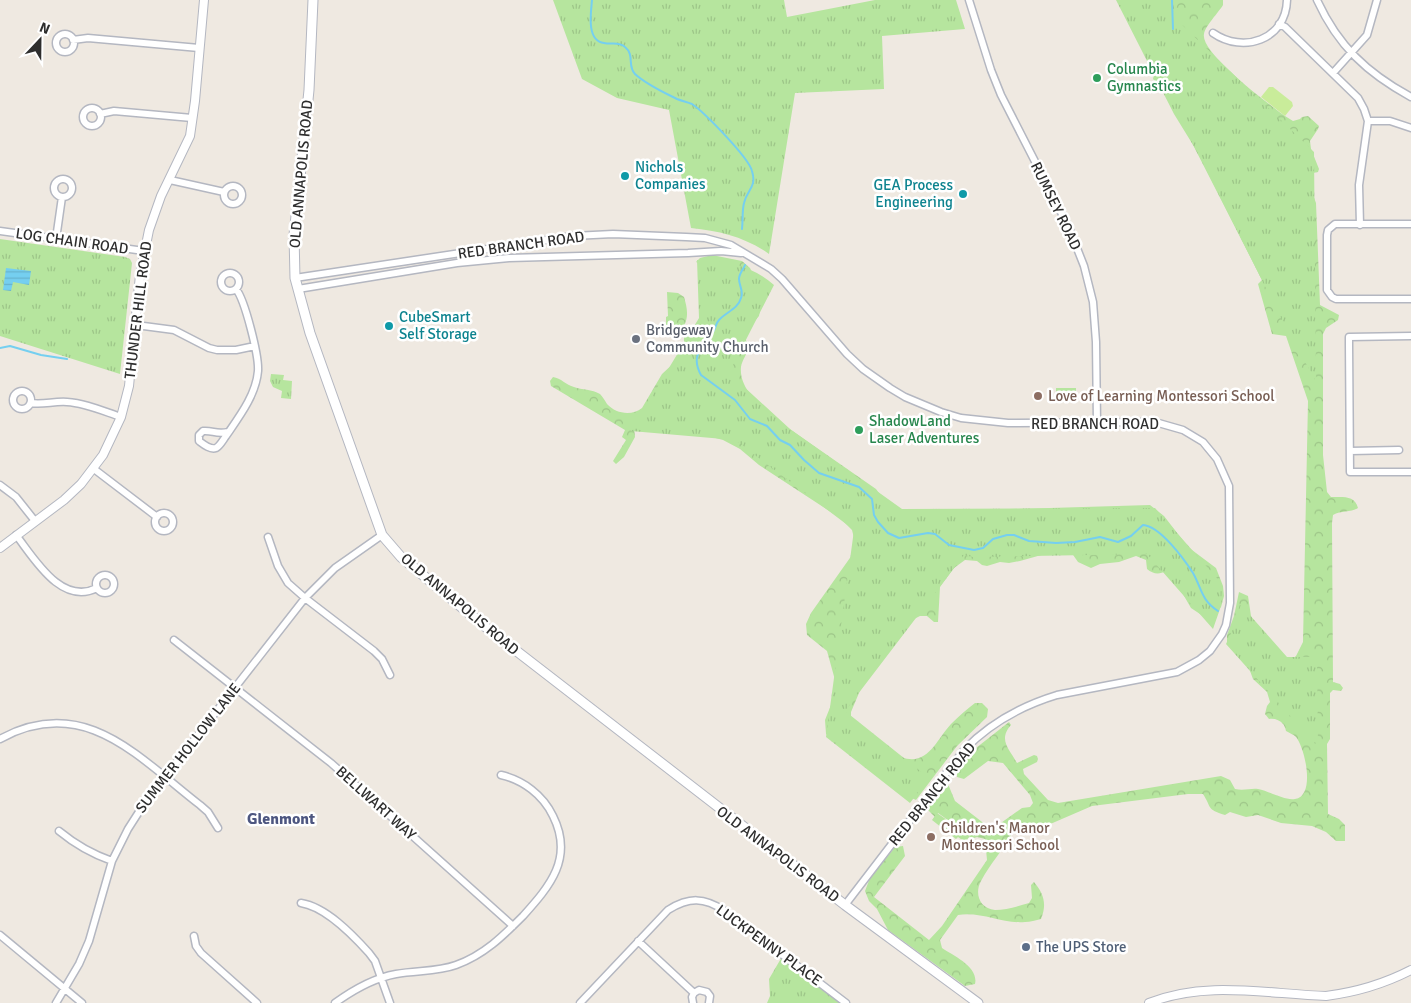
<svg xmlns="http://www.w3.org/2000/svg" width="1411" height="1003" viewBox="0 0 1411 1003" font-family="Signika,sans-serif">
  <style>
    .forest { fill: url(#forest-crowns) }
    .park { fill: url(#park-tufts) }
    .pitch { fill: #c9ec9a }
    .water { fill: url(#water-rules) }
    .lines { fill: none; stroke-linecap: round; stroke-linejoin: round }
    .stream { stroke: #75cff0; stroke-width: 2 }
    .minor-casing { stroke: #b4b7c1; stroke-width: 9 }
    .tertiary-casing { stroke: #b4b7c1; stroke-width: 10 }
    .secondary-casing { stroke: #b4b7c1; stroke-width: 11 }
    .minor { stroke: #fff; stroke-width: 6 }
    .tertiary { stroke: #fff; stroke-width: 8 }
    .secondary { stroke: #fff; stroke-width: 9 }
    .leisure-dot { fill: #2e9e5b; stroke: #fff; stroke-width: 2 }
    .culture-dot { fill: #0f9aa8; stroke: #fff; stroke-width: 2 }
    .worship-dot { fill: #6b7280; stroke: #fff; stroke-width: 2 }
    .education-dot { fill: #8d6e63; stroke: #fff; stroke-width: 2 }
    .service-dot { fill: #5c6f8a; stroke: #fff; stroke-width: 2 }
    .labels { text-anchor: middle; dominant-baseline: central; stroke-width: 5; stroke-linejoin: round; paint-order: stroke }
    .leisure-label { font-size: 15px; fill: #27864d; stroke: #fff; text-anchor: start }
    .culture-label { font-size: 15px; fill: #0d838f; stroke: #fff; text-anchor: start }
    .street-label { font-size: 15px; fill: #2e2e2e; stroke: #fff }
    .worship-label { font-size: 15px; fill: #5b616d; stroke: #fff; text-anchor: start }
    .education-label { font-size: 15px; fill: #785e54; stroke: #fff; text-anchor: start }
    .service-label { font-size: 15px; fill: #4e5e75; stroke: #fff; text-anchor: start }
    .neighbourhood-label { font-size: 16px; font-weight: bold; fill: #4d5680; stroke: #fff }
  </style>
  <defs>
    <pattern id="forest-crowns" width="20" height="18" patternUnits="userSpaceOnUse" patternTransform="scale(1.25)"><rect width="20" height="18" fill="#b6e59e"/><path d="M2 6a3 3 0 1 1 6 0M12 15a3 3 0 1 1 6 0" fill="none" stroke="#9dc588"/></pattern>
    <pattern id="park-tufts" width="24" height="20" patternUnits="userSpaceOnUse" patternTransform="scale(1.25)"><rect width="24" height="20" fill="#b6e59e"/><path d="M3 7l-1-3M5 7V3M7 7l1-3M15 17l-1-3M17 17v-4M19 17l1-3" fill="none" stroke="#9dc588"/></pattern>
    <pattern id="water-rules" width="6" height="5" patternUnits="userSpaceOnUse" patternTransform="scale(1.25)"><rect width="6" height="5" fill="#75cff0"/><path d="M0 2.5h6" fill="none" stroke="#66b2ce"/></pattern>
  </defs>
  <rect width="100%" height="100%" fill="#efe9e1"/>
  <!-- forest -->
  <path class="forest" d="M1120 0H1223V5C1219 12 1205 26 1204 34 1200 53 1269 104 1285 116L1293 121 1300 119 1302 117 1308 116 1319 126 1318 129 1310 141 1311 149 1319 169 1318 172 1313 173V195L1316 203 1320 305 1339 315 1338 320 1326 328 1323 334V455L1327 492 1331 497C1343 497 1355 495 1358 508 1350 513 1341 510 1333 515L1332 523 1333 682 1340 684 1343 688 1341 691 1333 690 1330 693V739L1327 744 1328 814 1339 819 1345 825V841H1336L1326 832 1312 826 1281 823 1258 815 1246 817 1230 812 1225 815C1206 809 1212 808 1203 794H1188L1092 806 1048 825H1038L1013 832C1003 850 990 864 981 881 974 894 980 909 995 910 1006 910 1019 906 1029 903L1032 898 1031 885 1034 882C1044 894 1047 904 1041 919 1036 920 1030 922 1025 922 1002 924 981 911 958 915L940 940 942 948C954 956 979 967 975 984L965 986 888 930 877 909 869 901 865 891 870 878 895 847 903 846 905 856 874 897 929 940 942 926 987 860 985 839 977 837 969 840 970 836 938 813 935 817 928 810 927 802 943 783 948 784 955 801 986 825H998L1022 808 1030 807 1033 803 1030 795 1003 763 988 761 964 779 957 777V769L962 759 1009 722 1011 725C998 740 1009 748 1017 763L1034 755 1037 756 1038 759 1037 762 1023 769 1024 774 1048 800 1058 803 1221 776 1230 780 1235 789C1244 791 1251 788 1258 789 1269 791 1285 801 1295 799 1316 796 1305 748 1296 737 1293 734 1289 733 1286 731 1286 730 1284 724 1283 724 1280 720 1274 718 1269 719L1265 714 1267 706 1270 702 1267 692 1253 679 1246 660 1227 642V635L1234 616 1239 592 1248 596 1251 616 1259 633 1287 663 1296 656 1303 642 1308 401 1286 336 1272 334 1258 284 1262 280 1166 92 1153 79 1155 70Z
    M712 255 742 261 750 268 757 283 762 299 759 316 751 325 745 339 749 345C748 353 742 360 741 367 739 387 758 404 771 416L876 489C883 500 898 510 910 512L1150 505 1164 516 1188 547 1216 568 1223 586 1224 596 1221 607 1212 615 1203 616 1191 608 1180 589 1166 571C1159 575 1153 574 1147 569L1146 560 1136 556 1119 562 1100 564 1091 568 1078 562 1071 552H1052L1020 561 1009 563 1000 562 987 566 982 565 977 561 965 560 954 568 940 587 938 622H934L927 616H920L912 620 864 681 851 712V718L901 757C928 767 936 740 951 724 959 716 967 709 975 703H982L988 709 987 717 957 746 916 800 907 796 826 734 825 720 833 700 835 680 827 651 807 635 806 624 811 613 852 555 855 542 852 530 840 518 759 465 740 449 723 440 704 435 634 428 635 437 624 457 616 464 613 461 626 440 622 437 625 430 551 386 550 381 553 377C561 378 566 385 574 387 582 390 592 389 600 394 603 397 605 401 607 404 616 414 632 416 642 408L662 374 676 361 684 342V336L678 331 669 332 666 330V317L668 316 667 292 678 293 684 297C687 307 689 316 684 326L688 330 696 328 701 317 703 265 696 262 700 258Z"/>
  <!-- park -->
  <path class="park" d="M553 0H784L787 17 875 0H956L965 29 882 36 884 89 795 93 769 254C745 237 720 231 691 228L669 110 617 98 582 79Z
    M1116 0H1174V17L1314 152 1316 381 1289 334 1198 153 1174 114Z
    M0 239 125 257 130 259 132 263 120 374 0 336Z
    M697 260C724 259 753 266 774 285L729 373 790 429 902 509 1155 508 1222 584 1221 606 1213 629 1147 554 973 557 964 555 845 711 929 778 910 803 826 737 854 530 735 440 631 431 699 318Z
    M271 374 284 375 283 380 292 381 291 399 281 398 282 391 273 387 270 381Z
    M1056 388H1076V402H1056Z
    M1240 604 1287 657H1317L1318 747 1226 644 1234 627Z
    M937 813 970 836 965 842 958 837 956 839 932 820Z
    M783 955 846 1003H767L770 996 769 979Z"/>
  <!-- pitch -->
  <path class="pitch" d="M1269 87H1273L1292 102 1293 106 1285 116 1261 97Z"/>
  <!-- water -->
  <path class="water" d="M6 268 31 271 29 285 13 282 11 291 3 290Z"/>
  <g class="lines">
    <!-- stream -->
    <path class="stream" d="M592 0C591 12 586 41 604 43 612 45 618 41 625 47 635 55 627 66 635 74 647 85 663 92 677 99 682 101 687 102 692 104 704 112 749 158 752 171 757 188 747 189 744 203 742 211 743 220 742 229
      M1172 0 1173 29
      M745 265C743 270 739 274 739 279 739 286 744 291 741 298 738 309 726 312 719 320 716 323 716 327 714 330 705 347 689 353 701 375L735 400 750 419 767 426 780 440 790 445 804 460 819 473 859 487 872 499 874 515 878 522 888 533 899 538 928 533 935 534 949 545 974 550 983 548 993 539 1007 535H1014L1029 541 1056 543 1075 542 1100 537 1118 542 1131 536 1143 525C1160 526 1184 559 1193 573 1202 589 1201 600 1218 611
      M0 348 10 346 41 355 67 359"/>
    <!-- minor casing -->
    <g class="minor-casing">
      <path id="minor" d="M969 0 991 70 1001 95 1069 228 1084 266 1093 302 1096 342 1097 423
        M1317 0C1338 46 1367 73 1411 97
        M1279 24 1285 27 1358 98 1364 109 1368 121 1359 185 1360 225
        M1213 33C1243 54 1286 40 1287 0
        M56 43a9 9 0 1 1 18 0a9 9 0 1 1-18 0Z
        M73 40 88 38 199 48
        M1333 73 1367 35 1377 0
        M83 117a9 9 0 1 1 18 0a9 9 0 1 1-18 0Z
        M100 114 114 111 192 118
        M1368 121H1390L1411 128
        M54 188a9 9 0 1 1 18 0a9 9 0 1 1-18 0Z
        M170 180 224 192
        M224 195a9 9 0 1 1 18 0a9 9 0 1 1-18 0Z
        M1411 224H1335L1328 230 1327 235V290L1332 297 1336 299H1411
        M0 231 144 251
        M56 239 62 197
        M221 282a9 9 0 1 1 18 0a9 9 0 1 1-18 0Z
        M295 278 573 236 613 234 686 237 705 238 731 245 771 269 782 279 847 354 863 369 890 388 905 397 941 412 961 418 1008 423 1155 422 1183 430 1203 442 1217 459 1229 486 1230 603 1226 625 1222 634 1210 651 1199 660 1177 672 1057 695C1021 706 990 723 964 750L845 905
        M298 289 457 263 509 258 688 253 721 251 741 253
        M136 325 174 330 209 348 217 350H236L255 346
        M1411 336 1349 337V345L1350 472H1411
        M13 400a9 9 0 1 1 18 0a9 9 0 1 1-18 0Z
        M31 403C43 405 54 401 67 402 85 403 103 411 121 417
        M228 432C216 435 213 430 203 431L199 435V441C203 444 210 450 216 448 220 446 223 440 226 436 239 417 256 395 258 371 259 356 245 300 236 289
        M1350 451 1399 450
        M94 469 157 517
        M0 485 16 497 35 521
        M155 522a9 9 0 1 1 18 0a9 9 0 1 1-18 0Z
        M16 535C34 558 61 606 97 588
        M268 537 278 566 288 583 305 598 374 651 382 659 390 675
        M96 584a9 9 0 1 1 18 0a9 9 0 1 1-18 0Z
        M174 640 331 763 513 926
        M0 739C84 693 138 757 200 805L208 812 218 828
        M59 831C76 845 92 854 112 861
        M301 903C326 907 352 934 369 953L375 961 390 1003
        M0 935 82 1003
        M194 936 196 946 201 953 257 1003
        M638 941 694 993
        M694 993 699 990 707 992 710 996 709 1003
        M56 1003 79 964 89 941 112 861 128 829 144 804 305 598 335 568 382 535
        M335 1003C353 990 374 978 396 974 417 970 437 972 456 965 484 955 503 936 523 916 550 886 574 858 553 816 543 795 523 780 501 775
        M580 1003 668 910C689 897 704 897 725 911L846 1003
        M693 1003 692 997 694 993"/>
    </g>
    <!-- tertiary casing -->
    <g class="tertiary-casing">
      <path id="tertiary" d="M0 548 64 500 81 484 103 455 121 417 129 386 140 275 149 230 161 196 190 136 195 101 204 0
        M1149 1003C1205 980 1267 994 1326 996 1357 992 1384 984 1411 970"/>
    </g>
    <!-- secondary casing -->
    <g class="secondary-casing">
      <path id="secondary" d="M313 0 309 90 294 235 295 278 310 333 382 535 401 557 483 625 845 905 978 1003"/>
    </g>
    <!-- minor -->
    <use href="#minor" class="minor"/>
    <!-- tertiary -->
    <use href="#tertiary" class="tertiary"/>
    <!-- secondary -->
    <use href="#secondary" class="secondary"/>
  </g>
  <!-- markers -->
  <g class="leisure-dot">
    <circle cx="1097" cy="78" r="5"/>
    <circle cx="859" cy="430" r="5"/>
  </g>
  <g class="culture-dot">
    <circle cx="625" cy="176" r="5"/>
    <circle cx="963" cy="194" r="5"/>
    <circle cx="389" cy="326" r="5"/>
  </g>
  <circle class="worship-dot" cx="636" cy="339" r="5"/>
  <g class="education-dot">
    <circle cx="1038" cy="396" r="5"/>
    <circle cx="931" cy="837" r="5"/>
  </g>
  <circle class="service-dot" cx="1026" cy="947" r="5"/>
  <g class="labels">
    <!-- leisure labels -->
    <g class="leisure-label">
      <text x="1107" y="69">Columbia<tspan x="1107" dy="17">Gymnastics</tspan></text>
      <text x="869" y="421">ShadowLand<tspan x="869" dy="17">Laser Adventures</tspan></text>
    </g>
    <!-- culture labels -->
    <g class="culture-label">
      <text x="635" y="167">Nichols<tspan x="635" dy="17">Companies</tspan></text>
      <text x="953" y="185" text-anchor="end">GEA Process<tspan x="953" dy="17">Engineering</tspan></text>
      <text x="399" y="317">CubeSmart<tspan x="399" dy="17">Self Storage</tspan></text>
    </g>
    <!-- street labels -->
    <g class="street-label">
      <text transform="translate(301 174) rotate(-85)">OLD ANNAPOLIS ROAD</text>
      <text transform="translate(1056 206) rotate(64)">RUMSEY ROAD</text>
      <text transform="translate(72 241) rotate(8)">LOG CHAIN ROAD</text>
      <text transform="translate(521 245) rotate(-8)">RED BRANCH ROAD</text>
      <text transform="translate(138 310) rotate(-83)">THUNDER HILL ROAD</text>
      <text x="1095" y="424">RED BRANCH ROAD</text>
      <text transform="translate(460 604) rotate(40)">OLD ANNAPOLIS ROAD</text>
      <text transform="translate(188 748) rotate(-52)">SUMMER HOLLOW LANE</text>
      <text transform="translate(932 794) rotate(-51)">RED BRANCH ROAD</text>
      <text transform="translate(376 803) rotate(42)">BELLWART WAY</text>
      <text transform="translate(778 854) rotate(37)">OLD ANNAPOLIS ROAD</text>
      <text transform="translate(769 945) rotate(36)">LUCKPENNY PLACE</text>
    </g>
    <!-- worship labels -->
    <g class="worship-label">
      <text x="646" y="330">Bridgeway<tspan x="646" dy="17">Community Church</tspan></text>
    </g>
    <!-- education labels -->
    <g class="education-label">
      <text x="1048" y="396">Love of Learning Montessori School</text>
      <text x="941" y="828">Children's Manor<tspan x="941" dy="17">Montessori School</tspan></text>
    </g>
    <!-- service labels -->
    <g class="service-label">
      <text x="1036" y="947">The UPS Store</text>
    </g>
    <!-- neighbourhood labels -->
    <g class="neighbourhood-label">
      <text x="281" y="819">Glenmont</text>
    </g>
  </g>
  <!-- north arrow -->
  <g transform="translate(40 40) rotate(22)" stroke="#ffffff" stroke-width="4" paint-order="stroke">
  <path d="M0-4L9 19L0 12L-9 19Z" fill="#2e2e2e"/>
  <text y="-8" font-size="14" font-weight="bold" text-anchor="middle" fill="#2e2e2e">N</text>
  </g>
</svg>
